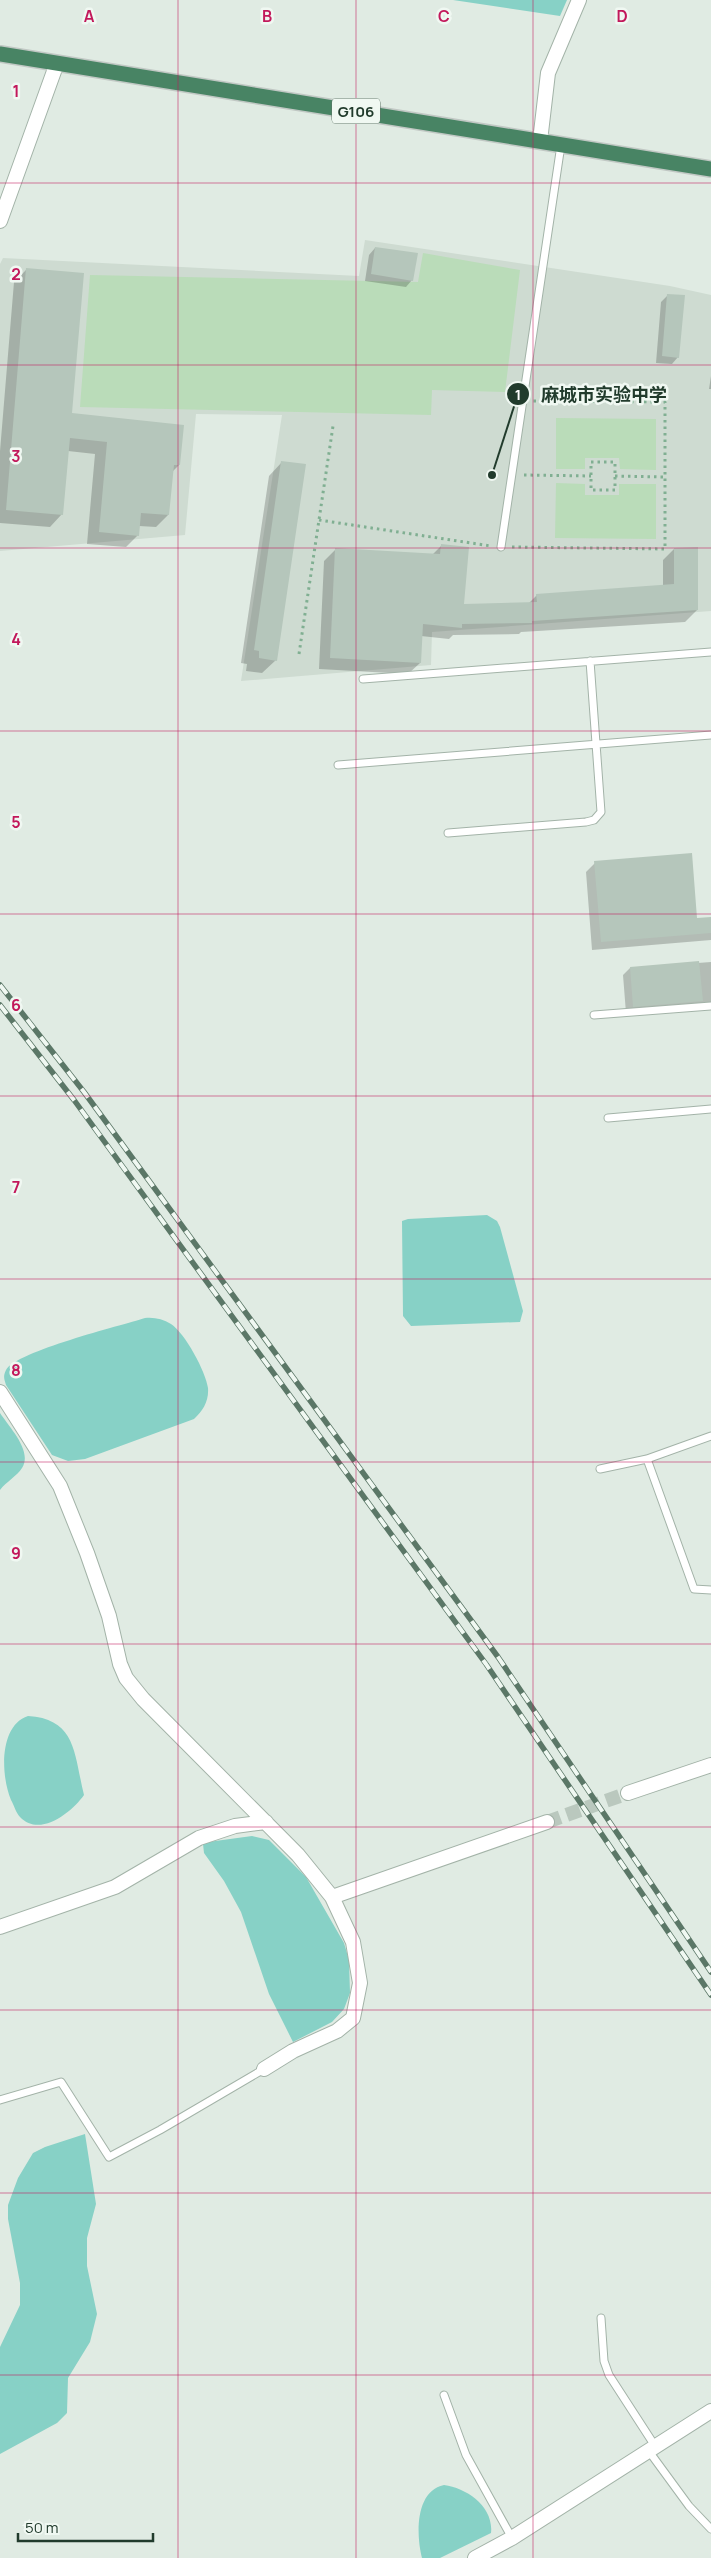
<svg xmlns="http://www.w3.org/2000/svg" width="711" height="2558" viewBox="0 0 711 2558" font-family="Manrope,'Noto Sans SC',sans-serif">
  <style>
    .built { fill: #cedbd1 }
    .green { fill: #badcb9 }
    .water { fill: #87d1c6 }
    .shadow { fill: #0003 }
    .building { fill: #b5c6bb }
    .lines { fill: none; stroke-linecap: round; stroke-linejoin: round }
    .minor-tunnel { stroke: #bac8be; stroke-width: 14; stroke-dasharray: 14 7; stroke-linecap: butt }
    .service-casing { stroke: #a3b3a8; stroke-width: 9 }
    .minor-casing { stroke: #a3b3a8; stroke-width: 16 }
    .trunk-casing { stroke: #c1c8c4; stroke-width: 18 }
    .path { stroke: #80af92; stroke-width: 3; stroke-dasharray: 2.5 4; stroke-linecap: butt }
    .service { stroke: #fff; stroke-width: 7 }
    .minor { stroke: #fff; stroke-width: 14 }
    .trunk { stroke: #488464; stroke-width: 15 }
    .rail-casing { stroke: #5b7767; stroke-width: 5.5 }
    .rail { stroke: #f0f8f2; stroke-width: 4; stroke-dasharray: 11; stroke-linecap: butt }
    .grid { fill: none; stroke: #c2185b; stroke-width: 1; stroke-opacity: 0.55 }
    .labels { text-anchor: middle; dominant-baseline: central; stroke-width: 5; stroke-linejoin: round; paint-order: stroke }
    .shield { fill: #f0f8f2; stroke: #5f7467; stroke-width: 1 }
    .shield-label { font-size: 15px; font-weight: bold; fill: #213b2c }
    .grid-label { font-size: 16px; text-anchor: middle; font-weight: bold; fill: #c2185b; stroke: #f0f8f2; stroke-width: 5; stroke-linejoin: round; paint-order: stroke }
    .leader { fill: none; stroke: #213b2c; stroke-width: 2 }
    .callout-dot { fill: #213b2c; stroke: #f0f8f2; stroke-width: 2 }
    .mark-label { font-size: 15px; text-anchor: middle; font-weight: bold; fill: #fff }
    .callout-label { font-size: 18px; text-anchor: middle; font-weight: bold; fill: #213b2c; stroke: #f0f8f2; stroke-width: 5; stroke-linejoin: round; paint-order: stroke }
  </style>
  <rect width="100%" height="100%" fill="#e0ebe3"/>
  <!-- built -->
  <path class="built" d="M365 240 670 286 711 295V611L432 632 431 665 241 681 282 415 196 414 185 535 0 551V264L3 258 359 276Z"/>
  <!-- green -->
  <path class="green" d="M423 253 520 270 505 392 432 390 431 415 80 407 90 275 418 282Z
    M556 418 656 419V470L620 469 619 458H585V469H556Z
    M556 483 585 484V495H619V484H656V539L555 538Z"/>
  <!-- water -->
  <path class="water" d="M453 0H567L560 16Z
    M487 1215 497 1221 500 1227 523 1311 520 1322 411 1326 403 1316 402 1221 408 1219Z
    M145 1318C154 1317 163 1319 171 1324 185 1333 206 1372 208 1388 209 1401 203 1411 194 1419L85 1459 68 1461 52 1455 6 1385C4 1379 3 1376 6 1370 17 1351 120 1326 145 1318Z
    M0 1413C9 1427 33 1451 22 1468 17 1476 6 1482 0 1490Z
    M28 1716C77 1719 74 1755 84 1795 72 1812 40 1838 20 1817 16 1813 14 1805 11 1800 0 1773 0 1725 28 1716Z
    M252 1836 269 1840 306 1877 344 1943 349 1960 350 1993 344 2009 332 2022 293 2042 269 1994 241 1912 224 1881 204 1853 203 1844 208 1842Z
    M85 2134 96 2204 87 2238V2266L97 2314 90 2342 68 2378 67 2413 57 2423 0 2454V2347L20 2305V2283L8 2219V2205L18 2178 33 2153 45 2147Z
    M444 2485C467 2488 494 2507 491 2533L440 2558H422C416 2535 415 2491 444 2485Z"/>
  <!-- shadow -->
  <path class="shadow" d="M375 248 412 280 406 287 365 281 369 255Z
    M26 270 71 414 179 465 172 472 168 515 156 527 139 526 138 535 126 547 87 544 95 454 68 451 62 514 50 527 0 523V451L14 282Z
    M668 295 678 357 672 364 656 363 661 302Z
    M711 376V389H709Z
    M282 462 276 660 262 673 246 671 247 664 241 663 269 476Z
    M441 546 463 605 528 604 537 595 663 586V560L674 549 697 610 685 622 521 632 519 634 453 635 449 639 421 636 420 663 408 674 319 669 324 561 336 549 432 555Z
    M595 863 696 920 711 918V940L592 950 586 872Z
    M711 962V1007L626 1013 623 975 630 968Z"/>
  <!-- building -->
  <path class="building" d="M375 247 418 253 413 281 371 274Z
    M26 268 84 273 72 413 184 425 180 465H174L169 515 141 513 139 536 99 532 107 442 70 438 63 515 6 510Z
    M667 294 685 295 679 358 662 356Z
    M281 461 306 464 277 661 259 658V651L254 650Z
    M441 544 469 547 464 604 537 602 536 594 674 584V548L698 547V610L532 621V623L462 624V628L423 624 421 663 330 658 335 548 440 554Z
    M692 853 697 918 711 917V933L601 942 594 861Z
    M699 961 703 1001 633 1007 630 967Z"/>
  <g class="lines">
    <!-- minor-tunnel -->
    <path class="minor-tunnel" d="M547 1822 628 1793"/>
    <!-- service casing -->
    <g class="service-casing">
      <path id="service" d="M501 547 561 145
        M363 679 711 652
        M338 765 711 735
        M448 833 586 822 594 820 601 812 590 661
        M594 1015 711 1006
        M608 1118 711 1109
        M647 1459 694 1589 711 1590
        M600 1469 647 1459 711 1436
        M0 2100 61 2082 109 2157 160 2130 264 2069
        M601 2318 604 2361 609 2375 655 2446
        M444 2395 466 2455 512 2538
        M648 2450 689 2506 711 2529"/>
    </g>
    <!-- minor casing -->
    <g class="minor-casing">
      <path id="minor" d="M540 141 548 73 579 0
        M0 221 57 63
        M0 1392 60 1486 87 1553 109 1616 120 1664 126 1678 143 1699 298 1855 332 1897 353 1942 360 1983 353 2018 337 2031 293 2051 264 2069
        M628 1793 711 1765
        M332 1897 547 1822
        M0 1927 115 1887 199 1838 235 1826 266 1822
        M475 2558 512 2538 711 2411"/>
    </g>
    <!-- trunk casing -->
    <g class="trunk-casing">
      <path id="trunk" d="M0 54 711 169"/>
    </g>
    <!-- path -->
    <path class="path" d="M591 462H615V490H591Z
      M524 475 591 476
      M615 476 665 477
      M319 520 491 546
      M512 547 665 549V402L533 401
      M299 654 333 426"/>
    <!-- service -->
    <use href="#service" class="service"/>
    <!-- minor -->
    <use href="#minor" class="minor"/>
    <!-- trunk -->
    <use href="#trunk" class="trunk"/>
    <!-- rail casing -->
    <g class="rail-casing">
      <path id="rail" d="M0 985 84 1092 498 1657 711 1972
        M0 1005 74 1100 486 1664 711 1995"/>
    </g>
    <!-- rail -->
    <use href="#rail" class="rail"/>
  </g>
  <!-- grid -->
  <path class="grid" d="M178 0V2558M356 0V2558M533 0V2558M0 183H711M0 365H711M0 548H711M0 731H711M0 914H711M0 1096H711M0 1279H711M0 1462H711M0 1644H711M0 1827H711M0 2010H711M0 2193H711M0 2375H711"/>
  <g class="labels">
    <!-- shield labels -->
    <rect class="shield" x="332" y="98.5" width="48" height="25" rx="4"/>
    <g class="shield-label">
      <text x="356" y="111">G106</text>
    </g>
  </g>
  <g class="grid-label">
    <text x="89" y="22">A</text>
    <text x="267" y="22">B</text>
    <text x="444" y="22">C</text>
    <text x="622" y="22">D</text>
    <text x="16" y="97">1</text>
    <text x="16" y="280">2</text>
    <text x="16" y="462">3</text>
    <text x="16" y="645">4</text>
    <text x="16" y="828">5</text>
    <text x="16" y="1011">6</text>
    <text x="16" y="1193">7</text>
    <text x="16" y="1376">8</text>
    <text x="16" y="1559">9</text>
  </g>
  <!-- callouts -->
  <path class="leader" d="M492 475L518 394"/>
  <g class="callout-dot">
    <circle cx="492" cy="475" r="5"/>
    <circle cx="518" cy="394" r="12"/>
  </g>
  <g class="mark-label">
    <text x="518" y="400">1</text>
  </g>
  <g class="callout-label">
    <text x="604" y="401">麻城市实验中学</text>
  </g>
  <!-- scale -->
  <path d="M18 2533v8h135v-8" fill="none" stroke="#213b2c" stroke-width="2.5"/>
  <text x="25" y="2533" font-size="15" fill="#213b2c" stroke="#f0f8f2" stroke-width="4" paint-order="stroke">50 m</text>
</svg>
